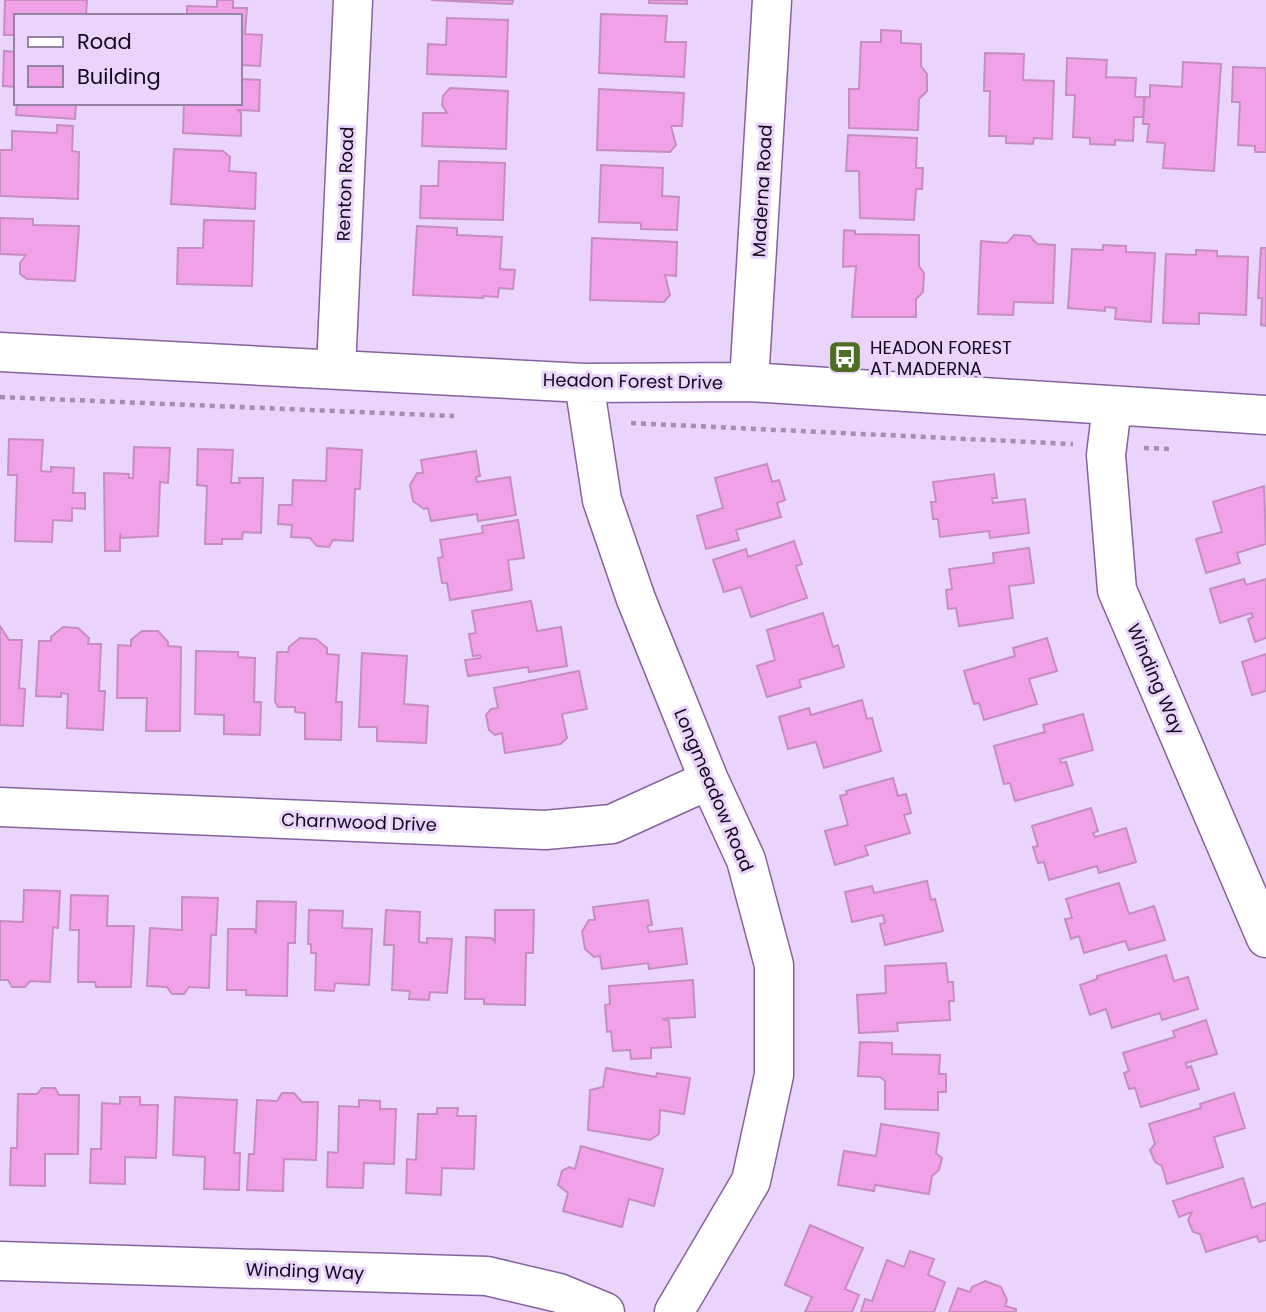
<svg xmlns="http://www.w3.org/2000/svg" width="1266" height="1312" viewBox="0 0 1266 1312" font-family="Poppins,sans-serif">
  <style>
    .building { fill: #f1a1ea; stroke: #c68dc1; stroke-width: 2 }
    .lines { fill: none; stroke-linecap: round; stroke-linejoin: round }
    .minor-casing { stroke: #84629e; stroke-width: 41 }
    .path { stroke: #a28fb1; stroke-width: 4.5; stroke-dasharray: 5 5; stroke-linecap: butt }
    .minor { stroke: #fff; stroke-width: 38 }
    .labels { text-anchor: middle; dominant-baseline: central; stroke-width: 6; stroke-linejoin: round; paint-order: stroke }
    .street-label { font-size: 18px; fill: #15071e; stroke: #ead4fc }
    .poi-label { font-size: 18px; fill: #15071e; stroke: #ead4fc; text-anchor: start }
  </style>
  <rect width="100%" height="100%" fill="#ead4fc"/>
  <!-- building -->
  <path class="building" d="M5 0H87L86 16H16V35H4Z
    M217 0H233V8H247L245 34 262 35 260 66 240 65V16H187V6L217 7Z
    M431 0H513L512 4Z
    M649 0H687V4L649 3Z
    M601 14 667 16 665 42H686L684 77 599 73Z
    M447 18 508 20 506 77 427 74 428 44 446 45Z
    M881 30 901 31V43L921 44V66L927 74V91L919 99 918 130 849 128V89H859L861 42H881Z
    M4 51 16 52V87L3 86Z
    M985 53 1024 54 1023 80 1054 81 1052 139 1034 138 1033 144 1006 143V136H989L990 91H984Z
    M1067 58 1107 60 1106 77 1136 78 1135 97H1144L1143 117H1134L1133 141 1115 140V145L1090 144V138L1073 137 1075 95H1066Z
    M1183 62 1221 64 1214 171 1163 168 1165 143 1147 142 1149 124H1143L1145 97H1150V85L1182 87Z
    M1233 67 1266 68V152H1255V146L1238 145 1240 102H1232Z
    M240 79 260 80 259 111 238 110 241 113V136L183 133 184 103H240Z
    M450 88 508 91 506 149 422 146 423 113H447L442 105 443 96Z
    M599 89 684 93 682 126H671L676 145 670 152 597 150Z
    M17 103H76L75 119 16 115Z
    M57 125 73 126 72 151 79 152 78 199 0 196V150H12V131L57 133Z
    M848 135 917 138 916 168H923L922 189H916L914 220 860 218 859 171H846Z
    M174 149 223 151 230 157 229 171 256 173 255 209 171 204Z
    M439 161 505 163 503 220 420 218 421 186H438Z
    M601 165 663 168 662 196 679 197 677 230 641 229V223L599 222Z
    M0 218 33 219V225L79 226 75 281 27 279 20 274V263L26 255 0 254Z
    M204 220 254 221 252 286 177 284 178 248H203Z
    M417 226 457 228V235L502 237 500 269 515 270 513 289 499 288 498 297 483 296V298L413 295Z
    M844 230 855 231V234L919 235V266L924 273 923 292 916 299V317H852L856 266 843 267Z
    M1014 235 1030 236 1037 244 1055 245 1053 303 1014 302 1013 315 978 314 981 241 1007 243Z
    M592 238 677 242 676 276 665 275 670 295 664 302 590 300Z
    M1103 245 1126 246V252L1155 253 1151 322 1115 319 1116 308 1105 307V311L1068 308 1072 249 1103 250Z
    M1261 248H1266V326L1261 325 1262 298H1258Z
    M1196 250 1217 251V256L1248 257 1246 315 1199 313V324L1163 323 1166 254 1196 255Z
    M9 439 43 440 41 471 51 472V467L74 468 73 493H85V509L72 508V521L53 520 52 542 15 541 17 475H8Z
    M134 447 170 448 168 483 160 482 158 536 122 538 120 533V551H105L104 473 129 474V478H133Z
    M327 448 362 450 360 489H355L353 541 333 540 329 547 317 546 310 538 291 537 292 525 278 524 279 505H292L293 480 326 481Z
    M198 449 233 450 231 483H240L239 478H263L261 533 243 532 242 539H222V544H205L207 486 197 485Z
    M476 451 480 476 476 477 477 482 510 477 516 515 478 521 477 514 431 521 428 508 424 509 413 501 410 485 417 473H423L421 460Z
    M767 464 772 482 779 480 785 500 777 503 781 517 736 530 739 540 706 549 697 516 723 508 715 478Z
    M994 474 997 498H992L993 503 1025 499 1029 533 990 538 989 531 940 537 938 519H933L931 502H936L933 482Z
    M1264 486 1266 544 1237 553 1240 563 1206 573 1196 539 1222 532 1213 502Z
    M518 520 524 558 508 560 512 590 450 600 447 583H442L438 558 443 557 440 540 483 533 482 526Z
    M794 541 802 564 796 566 807 598 751 617 741 587 724 592 713 560 746 549 748 557Z
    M1029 548 1034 583 1009 586 1013 618 959 626 956 608 948 609 946 590 952 589 949 569 994 563 993 553Z
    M1244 579 1246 585 1266 579V638L1255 642 1248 619 1253 617 1251 613 1220 623 1210 589Z
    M531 601 537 631 561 627 567 666 529 672 528 667 468 676 465 660 481 658 480 655 473 656 469 634 476 633 472 611Z
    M823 613 833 647 838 645 844 667 799 680 801 687 767 697 757 666 775 660 767 630Z
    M0 626 9 640H22L19 688 25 689 23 726 0 725Z
    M63 627 78 628 89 638 88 644H101L99 691H105L103 730 67 728 68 694 61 693V697L36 696 39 641H51V637Z
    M142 631H158L168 642V646L181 647 180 731H146L147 698H117L118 645 131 646V640Z
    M300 638 316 639 327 648V654L339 655 336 702H342L341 740 305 739V713L295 712V707H278L275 701 277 652H288L289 647Z
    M1047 638 1057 671 1029 679 1037 704 984 720 979 703 974 704 964 671 1015 656 1013 648Z
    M196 651 238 652V657L255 658 254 702H261L260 735 224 734V715L195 714Z
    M362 653 407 656 404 704 428 706 426 743 377 741V727H359Z
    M1266 654V691L1252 695 1242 662Z
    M579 671 587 709 562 714 567 738 561 744 505 753 502 733 495 735 489 730 486 715 491 709 498 708 494 688Z
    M862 700 867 719 872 718 881 751 824 768 816 742 788 749 779 717 809 708 811 715Z
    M1083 714 1093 750 1060 759 1061 763 1066 762 1073 785 1015 801 1010 783 1004 784 994 746 1045 732 1043 725Z
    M893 778 898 796 906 794 911 813 904 815 910 833 865 846 868 855 835 865 825 831 848 825 840 796 847 794 846 791Z
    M1091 808 1098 831 1093 833 1095 837 1126 828 1136 862 1099 873 1097 866 1049 880 1044 862 1038 863 1033 847 1038 846 1032 826Z
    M927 881 931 900 935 899 943 931 885 945 880 924 885 923 883 915 852 922 845 892 872 886 874 893Z
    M1119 883 1129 914 1154 906 1165 940 1129 950 1125 941 1084 953 1079 936 1071 939 1065 919 1072 918 1066 899Z
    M24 890 60 891 58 928 53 927 50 982 30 981 25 987H12L8 980H0V921L23 922Z
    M71 895 108 896 107 926H134L131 987H96L95 982H78L79 930H70Z
    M182 897 218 898 216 935H211L209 988 189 987 184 994H172L167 987 147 986 150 928 182 930Z
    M648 900 652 925 647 926 649 932 682 928 687 964 649 969 648 963 602 969 600 956 594 957 585 949 582 932 589 920H595L593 907Z
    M257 901 296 902 295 943H288L287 996 246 995V990H227L228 929H254L256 934Z
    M309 910 343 911 342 928 372 929 369 985 335 983 334 991 315 990 316 953H311V944H308Z
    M386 910 420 912 419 942 427 943V938L452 939 447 993 430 992 429 1000 409 999 410 991 392 990 394 945H384Z
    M495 910H534L533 953H526L525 1005 484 1004V999H465L466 937 492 938 495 942Z
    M1166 955 1174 981 1188 977 1198 1009 1162 1020 1160 1013 1112 1028 1106 1009 1090 1015 1080 985 1097 979V976Z
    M946 963 948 982H953L954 1001H949L950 1020 897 1023 898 1031 859 1033 857 995 886 993 885 966Z
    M693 980 695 1017 662 1019 669 1021 671 1047 651 1048V1058L631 1059 630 1050 613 1051 611 1031 607 1032 605 1005 610 1004 609 986Z
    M1206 1020 1217 1054 1186 1063 1187 1068 1191 1066 1199 1089 1141 1107 1135 1088 1129 1089 1124 1073 1129 1071 1123 1053 1175 1037 1173 1031Z
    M860 1042 892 1043V1054L940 1055 939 1074H946V1092H938V1110L885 1109V1081L880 1077 858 1076Z
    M606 1068 656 1077 657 1073 690 1078 684 1114 660 1110 659 1134 650 1140 588 1130 590 1090 603 1087Z
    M42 1088H55L59 1095H79L78 1154H45V1186L10 1185 11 1148H17L18 1094H37Z
    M282 1093H294L302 1102H318L316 1160 284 1159 283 1191 247 1190 249 1154H254L257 1100 277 1101Z
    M1234 1093 1245 1128 1214 1137 1223 1167 1167 1184 1162 1166 1155 1162 1150 1150 1155 1144 1149 1124 1201 1108 1200 1104Z
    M120 1097H140V1105H158L156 1158 125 1157V1184L90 1183 91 1149H101L102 1103 120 1104Z
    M175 1097 237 1100 234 1153H240L239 1190 204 1189 205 1157 173 1155Z
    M359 1100 380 1101V1109H396L394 1164 364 1163 363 1188 327 1187 328 1152 338 1153 339 1106 359 1107Z
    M437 1108H458L457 1116H476L474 1169 442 1168 441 1195 406 1193 407 1159 416 1160 418 1114H437Z
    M881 1124 939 1133 936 1153 942 1158 939 1170 932 1176 929 1194 875 1185 874 1191 838 1185 844 1151 876 1156Z
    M581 1146 663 1169 654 1206 629 1199 622 1227 563 1211 568 1193 558 1185 562 1171 569 1167 575 1169Z
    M1243 1178 1252 1208 1266 1203V1240L1259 1242 1257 1236 1206 1252 1200 1234 1193 1232 1188 1220 1192 1212 1179 1217 1173 1201Z
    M810 1225 863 1248 845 1289 859 1295 852 1312H805L812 1297 785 1285Z
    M910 1251 934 1259 928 1275 945 1282 934 1312H861L865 1299 872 1301 887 1260 904 1267Z
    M985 1281 1001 1287 1007 1300 1005 1306 1016 1309V1312H949L958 1288 970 1292 972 1287Z"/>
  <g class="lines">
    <!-- minor casing -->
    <g class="minor-casing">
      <path id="minor" d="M0 352 584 383 749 382 1266 415
        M336 368 353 0
        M749 382 772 0
        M584 383 602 500 636 599 709 780 746 860 774 965V1075L751 1181 674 1312
        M1112 406 1106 455 1117 590 1266 938
        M0 807 545 830 612 824 709 780
        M0 1261 487 1276 559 1293 605 1312"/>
    </g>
    <!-- path -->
    <path class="path" d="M0 397 454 416
      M631 423 1073 444
      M1144 448 1171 449"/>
    <!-- minor -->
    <use href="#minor" class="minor"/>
  </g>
  <!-- icons -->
  <defs>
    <g id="bus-square" transform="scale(1.75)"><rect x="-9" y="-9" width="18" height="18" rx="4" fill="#4e6e24" stroke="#ead4fc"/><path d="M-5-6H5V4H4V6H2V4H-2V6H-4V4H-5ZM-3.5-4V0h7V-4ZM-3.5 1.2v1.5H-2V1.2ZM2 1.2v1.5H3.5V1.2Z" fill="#fff"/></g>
  </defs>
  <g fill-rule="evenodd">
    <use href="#bus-square" x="845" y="357"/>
  </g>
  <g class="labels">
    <!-- street labels -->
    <g class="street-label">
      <text transform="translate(345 184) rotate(-88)">Renton Road</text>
      <text transform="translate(762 191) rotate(-87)">Maderna Road</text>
      <text transform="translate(633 381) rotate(1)">Headon Forest Drive</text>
      <text transform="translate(1156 679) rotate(67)">Winding Way</text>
      <text transform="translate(714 790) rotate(67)">Longmeadow Road</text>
      <text transform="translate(359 822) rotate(2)">Charnwood Drive</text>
      <text transform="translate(305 1271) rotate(2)">Winding Way</text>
    </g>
    <!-- poi labels -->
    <g class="poi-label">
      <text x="870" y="347">HEADON FOREST<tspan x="870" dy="21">AT MADERNA</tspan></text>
    </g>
  </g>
  <!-- legend -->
  <rect x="14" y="14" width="228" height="91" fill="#ead4fc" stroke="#9582a3" stroke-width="2"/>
  <rect x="28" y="37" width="35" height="10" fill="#ffffff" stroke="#9582a3" stroke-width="2"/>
  <text x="77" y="49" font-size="21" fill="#15071e">Road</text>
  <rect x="28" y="66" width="35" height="21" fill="#f1a1ea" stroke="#9582a3" stroke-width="2"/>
  <text x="77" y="84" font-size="21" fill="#15071e">Building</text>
</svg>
